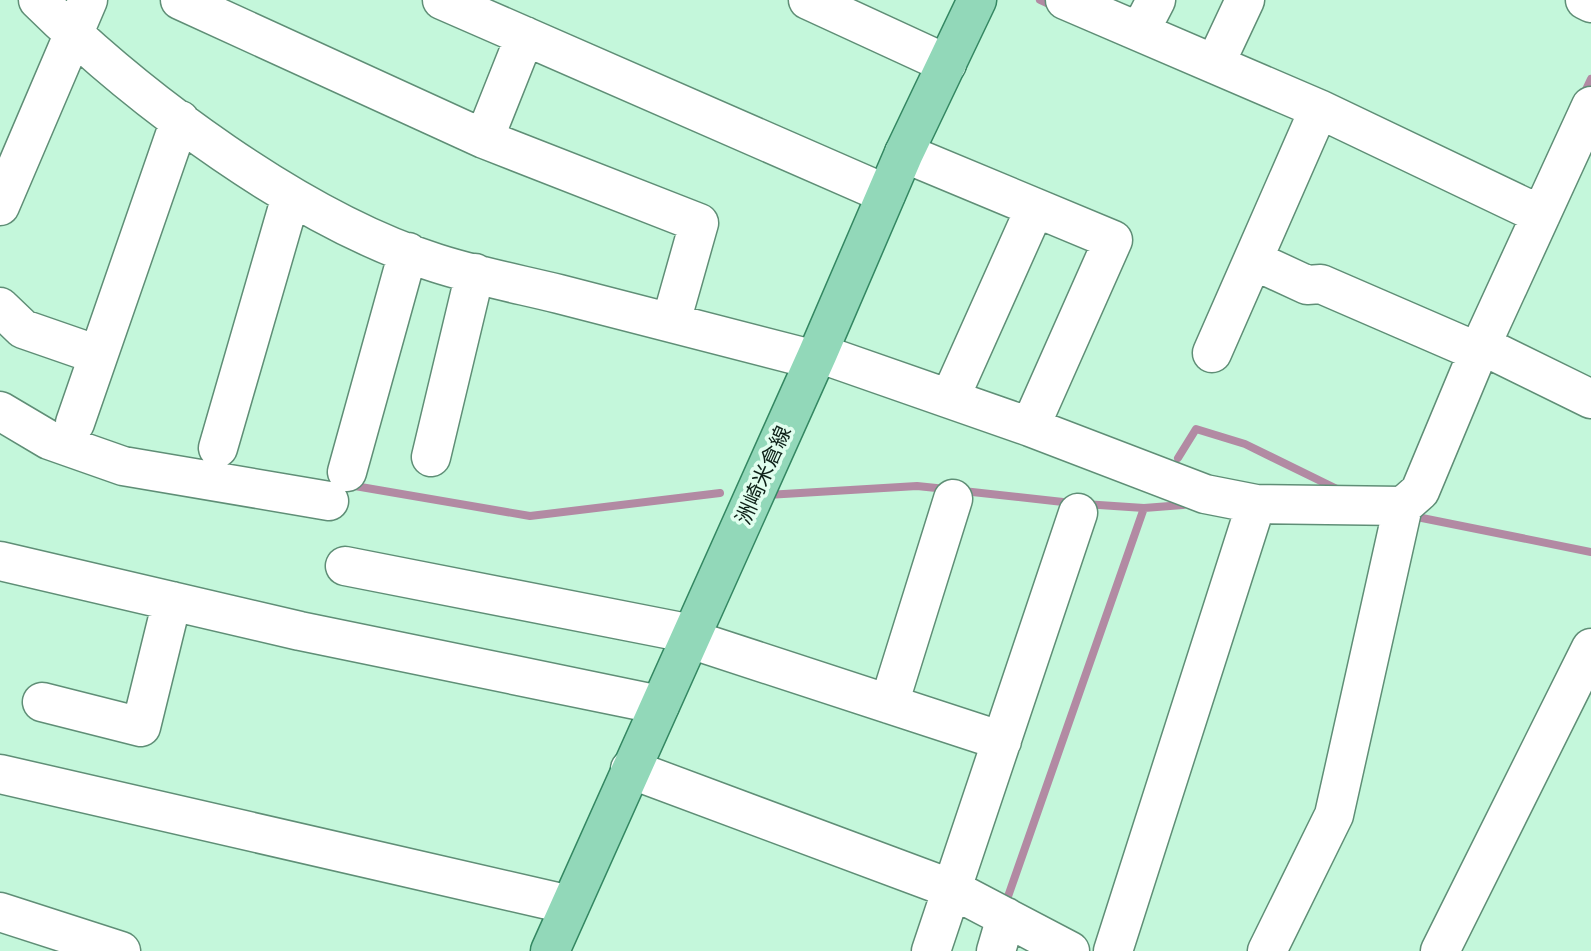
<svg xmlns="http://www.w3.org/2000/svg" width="1591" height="951" viewBox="0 0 1591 951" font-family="Raleway,'Noto Sans JP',sans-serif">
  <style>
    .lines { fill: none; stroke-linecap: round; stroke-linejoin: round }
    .stream { stroke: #b28aa3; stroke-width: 8 }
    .minor-casing { stroke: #5f8e76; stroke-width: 41 }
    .major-casing { stroke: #348762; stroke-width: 41 }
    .minor { stroke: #fff; stroke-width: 38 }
    .major { stroke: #92d8b9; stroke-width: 38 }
    .labels { text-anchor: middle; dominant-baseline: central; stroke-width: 7; stroke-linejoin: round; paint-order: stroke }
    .street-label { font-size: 21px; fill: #0d2017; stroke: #e0feee }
  </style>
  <rect width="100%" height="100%" fill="#c4f7db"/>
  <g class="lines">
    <!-- stream -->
    <path class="stream" d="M1040 0 1055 7
      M1583 96 1591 79
      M1178 458 1196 429 1245 444 1337 489
      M349 485 530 516 720 493
      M963 491 1072 503
      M767 495 917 486 946 489
      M1144 508 1183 505
      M1412 516 1591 552
      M1005 905 1144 508 1084 504"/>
    <!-- minor casing -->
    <g class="minor-casing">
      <path id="minor" d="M38 0C139 100 300 220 436 263 476 276 518 284 559 294 645 316 730 338 815 360
        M180 0 484 139 699 223 671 322
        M442 0 886 194
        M808 0 947 64
        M1065 0 1319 109 1541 215
        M1585 0 1591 3
        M1140 31 1156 0
        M1215 64 1245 0
        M484 139 525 36
        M904 153 1113 240 1030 427
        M0 206 88 0
        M1253 260 1307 285 1321 284 1478 352
        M0 307 23 329 98 355
        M1481 345 1591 399
        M818 353 1030 427 1205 494 1256 504 1403 506
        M1212 353 1319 109
        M950 398 1035 208
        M0 411 49 440 123 466 329 501
        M75 423 180 120
        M218 448 291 196
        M431 457 475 273
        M347 472 408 252
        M0 561 300 631 660 705
        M345 566 692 634
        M690 639 1002 741
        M42 702 141 727 172 601
        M889 704 953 499
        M630 769 952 889 1070 951
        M0 774 570 905
        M0 912 121 951
        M931 951 1078 513
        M996 951 1006 917
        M1113 951 1256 504
        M1267 951 1334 815 1403 506 1420 491 1478 352 1591 106
        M1440 951 1591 648"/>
    </g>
    <!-- major casing -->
    <g class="major-casing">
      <path id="major" d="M550 951 818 353 904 153 977 0"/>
    </g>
    <!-- minor -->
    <use href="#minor" class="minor"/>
    <!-- major -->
    <use href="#major" class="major"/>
  </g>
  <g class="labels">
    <!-- street labels -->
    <g class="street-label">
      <text transform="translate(763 475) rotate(-66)">洲崎米倉線</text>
    </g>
  </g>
</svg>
